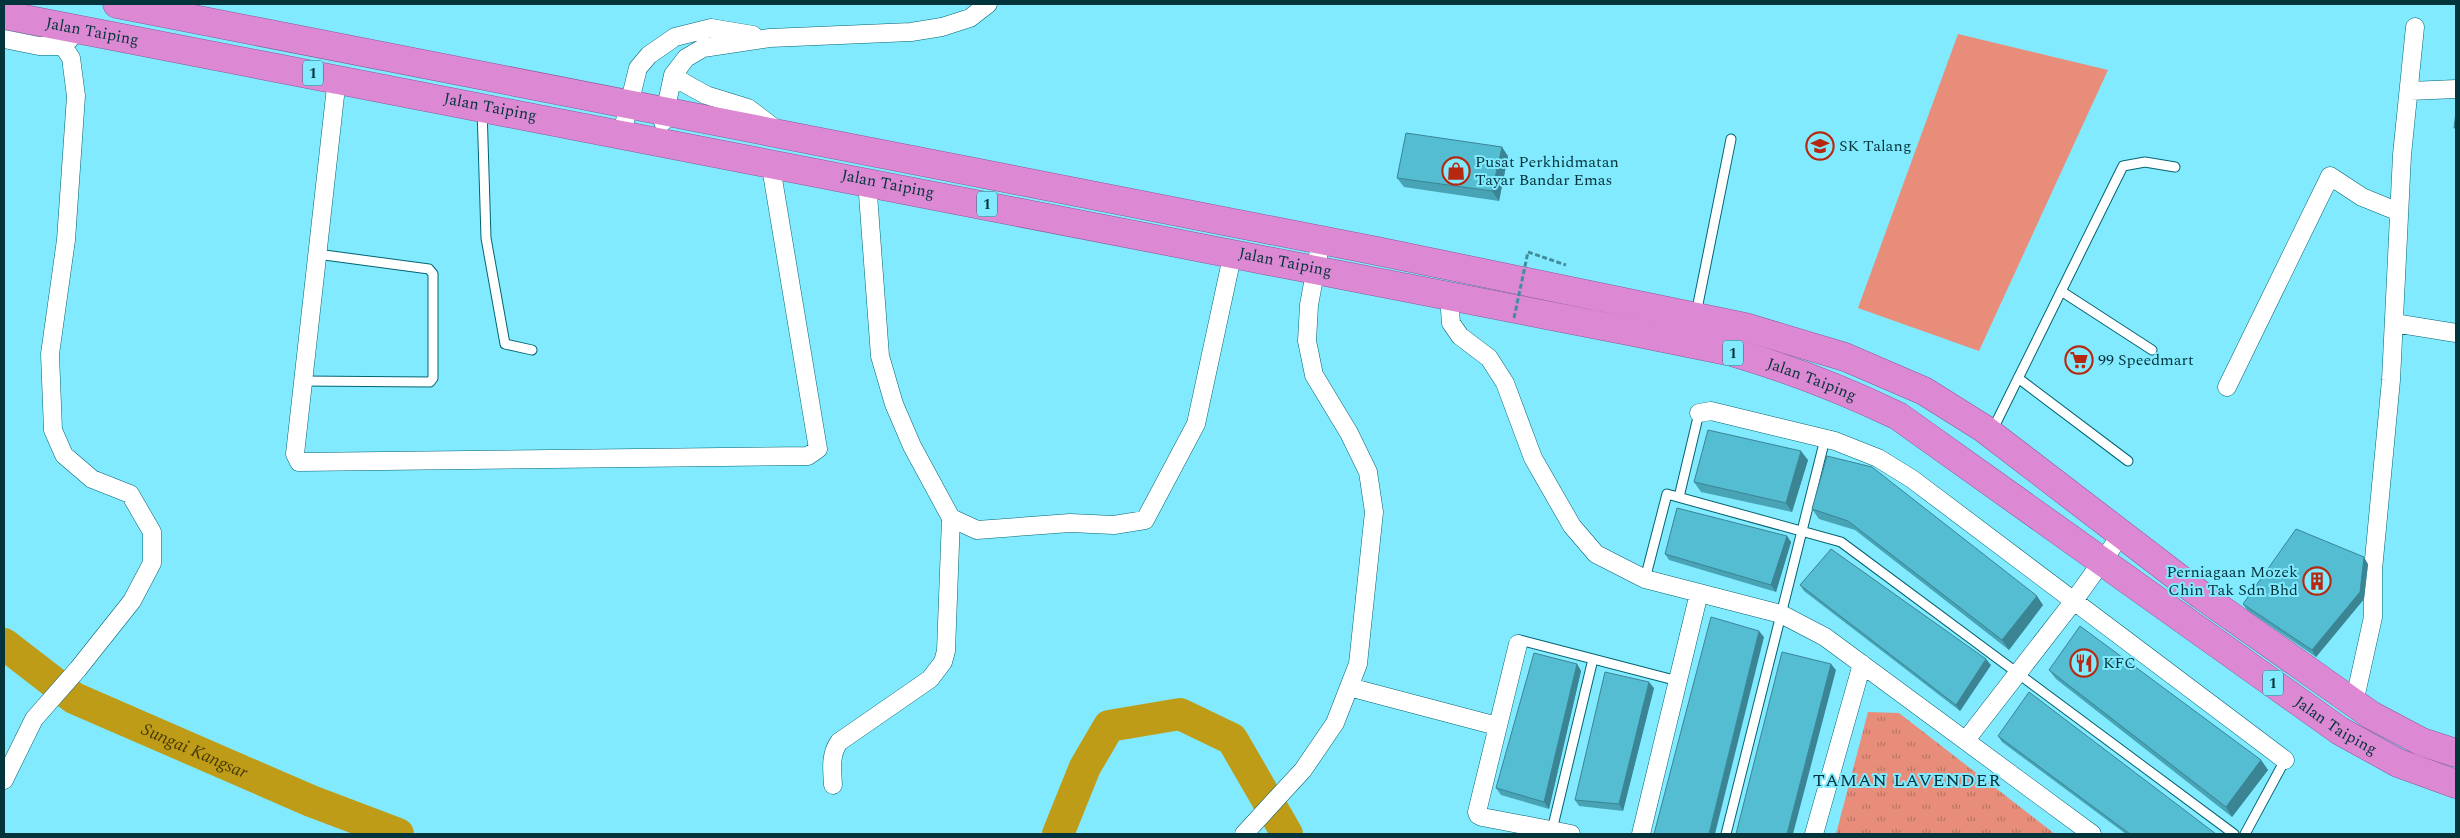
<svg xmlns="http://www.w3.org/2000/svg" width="2460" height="838" viewBox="0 0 2460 838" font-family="Spectral,serif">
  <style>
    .green { fill: #e88d7a }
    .park { fill: url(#park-tufts) }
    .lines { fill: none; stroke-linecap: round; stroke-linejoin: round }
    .river { stroke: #be9c17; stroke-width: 32 }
    .service-casing { stroke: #026473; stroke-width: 11 }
    .minor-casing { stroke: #026473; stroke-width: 19 }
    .trunk-casing { stroke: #8a5896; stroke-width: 29 }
    .path { stroke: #418d9b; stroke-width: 3; stroke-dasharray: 5 2.5; stroke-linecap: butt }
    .service { stroke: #fff; stroke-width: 9 }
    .minor { stroke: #fff; stroke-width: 18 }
    .trunk { stroke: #dc88d2; stroke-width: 28 }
    .path-bridge { stroke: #418d9b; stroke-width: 3; stroke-dasharray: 5 2.5; stroke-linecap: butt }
    .wall { fill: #48a3b5 }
    .shaded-wall { fill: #3b8493 }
    .building { fill: #54bdd2; stroke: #3b8493 }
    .labels { text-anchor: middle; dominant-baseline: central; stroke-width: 4; stroke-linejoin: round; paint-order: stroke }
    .shield { fill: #82eafe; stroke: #296b76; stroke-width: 1 }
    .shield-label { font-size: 15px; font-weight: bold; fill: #03343c }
    .street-label { font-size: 16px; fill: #03343c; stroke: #82eafe }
    .poi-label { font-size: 16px; fill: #03343c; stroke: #82eafe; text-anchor: start }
    .water-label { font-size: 18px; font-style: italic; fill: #483a07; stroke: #82eafe }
    .neighbourhood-label { font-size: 18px; letter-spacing: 1px; fill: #03343c; stroke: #82eafe }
  </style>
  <defs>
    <pattern id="park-tufts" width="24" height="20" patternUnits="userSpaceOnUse" patternTransform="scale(1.25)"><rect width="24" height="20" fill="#e88d7a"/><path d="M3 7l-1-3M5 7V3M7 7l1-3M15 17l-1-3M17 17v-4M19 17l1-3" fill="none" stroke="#ba7465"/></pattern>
  </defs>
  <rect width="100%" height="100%" fill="#82eafe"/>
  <!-- green -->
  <path class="green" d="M1958 34 2108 70 1979 351 1858 308Z"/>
  <!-- park -->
  <path class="park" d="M1868 712 1899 713 2055 834H1836Z"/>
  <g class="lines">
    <!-- river -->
    <g class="river">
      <path id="s1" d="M4 644 74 698 311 801 398 834"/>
      <path d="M1058 834 1085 767 1109 726 1180 714 1232 739 1287 834"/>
    </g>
    <!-- service casing -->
    <g class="service-casing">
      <path id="service" d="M482 108 486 238 505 344 532 350
        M2061 291 2152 350
        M1696 314 1731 139
        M2018 378 2128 461
        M302 381 430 382 433 378V274L429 269 317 254
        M1992 431 2123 166 2145 162 2175 167
        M1679 497 1699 413
        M1645 579 1667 494 1841 542 2234 834
        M1518 644 1520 640 1524 641 1678 681
        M1552 830 1593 659
        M1726 834 1825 439
        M2245 834 2285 760"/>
    </g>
    <!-- minor casing -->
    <g class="minor-casing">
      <path id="minor" d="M4 39 39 46H63L70 39
        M673 75 686 84 706 95 748 108 777 130
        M337 78 295 454 299 462 808 456 818 449 770 161
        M2410 91 2456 89
        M663 122 673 75 686 58 703 48 770 38 911 32 942 27 970 18 988 4
        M622 133 638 68 649 55 675 37 711 28 753 35
        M867 181 880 356 894 404 912 446 951 518 977 530 1070 523 1114 525 1145 520 1196 424 1233 252
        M1449 296 1451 323 1460 336 1489 358 1505 383 1533 458 1572 526 1596 554 1645 579 1781 614 1825 637 2092 834
        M2394 323 2456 333
        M2227 387 2330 176 2362 197 2399 212
        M1699 413 1711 411 1835 441 1878 458 1912 479 2285 760
        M1518 644 1477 812 1478 815 1482 817 1571 834
        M1349 687 1497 726
        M2354 703 2373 617V570L2391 380 2402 155 2415 27
        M1966 740 2073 602 2121 535
        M4 780 34 719 78 669 132 601 152 563V532L130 494 92 479 64 455 53 430 50 354 66 240 76 96 71 58 63 46
        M833 785C832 769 830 755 839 742L930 679 943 662 946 651 951 518
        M1244 834 1303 770 1335 723 1358 664 1374 512 1368 472 1349 433 1314 375 1307 341 1309 305 1321 240
        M1641 834 1699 593
        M1814 834 1862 664"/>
    </g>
    <!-- trunk casing -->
    <g class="trunk-casing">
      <g id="trunk">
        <path d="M117 4 1377 251 1745 327 1845 357 1924 391 1983 428 2201 595 2371 715 2422 742 2456 753"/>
        <path id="s2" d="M4 15C581 123 1157 235 1732 352 1790 369 1844 390 1898 416L2340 731 2398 763 2456 784"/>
      </g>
    </g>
    <!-- path -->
    <path class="path" d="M1528 252 1566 265"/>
    <!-- service -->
    <use href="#service" class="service"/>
    <!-- minor -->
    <use href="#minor" class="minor"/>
    <!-- trunk -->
    <use href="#trunk" class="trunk"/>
    <!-- path-bridge -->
    <path class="path-bridge" d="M1514 318 1528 252"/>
  </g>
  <!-- wall -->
  <path class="wall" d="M1508 156 1499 201 1404 187 1397 178Z
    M1827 456 2043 605 2009 650 1855 530 1819 519 1812 509Z
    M1808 460 1792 512 1701 492 1694 482Z
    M1787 536 1791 542 1776 592 1669 560 1665 554Z
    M2368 564 2364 599 2316 657 2247 610 2243 604Z
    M1800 585 1991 665 1960 711 1804 591Z
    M1577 664 1581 671 1549 809 1501 795 1496 788Z
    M2049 670 2261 760 2268 770 2232 817 2056 679Z
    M1654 688 1623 811 1579 806 1575 800Z
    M1998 736 2216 834H2126L2002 742Z"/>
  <!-- shaded-wall -->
  <path class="shaded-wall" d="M1502 147 1508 156 1499 201 1492 191Z
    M1801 451 1808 460 1792 512 1786 503Z
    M1787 536 1791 542 1776 592 1771 585Z
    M2364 557 2368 564 2364 599 2316 657 2312 650Z
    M2037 596 2043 605 2009 650 2002 640Z
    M1759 631 1764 637 1715 834H1709Z
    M1986 659 1991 665 1960 711 1956 705Z
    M1577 664 1581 671 1549 809 1544 802Z
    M1831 664 1836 670 1793 834H1787Z
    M1649 682 1654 688 1623 811 1619 804Z
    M2261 760 2268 770 2232 817 2226 807Z"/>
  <!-- building -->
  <path class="building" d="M2456 112V128H2454Z
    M1406 133 1502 147 1492 191 1397 178Z
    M1708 430 1801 451 1786 503 1694 482Z
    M1827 456 1872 467 2037 596 2002 640 1848 521 1812 509Z
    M1677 508 1787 536 1771 585 1665 554Z
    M2296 529 2364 557 2360 592 2312 650 2243 604Z
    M1831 549 1986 659 1956 705 1800 585Z
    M1711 617 1759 631 1709 834H1654Z
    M2080 626 2261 760 2226 807 2049 670Z
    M1782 652 1831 664 1787 834H1736Z
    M1534 653 1577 664 1544 802 1496 788Z
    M1605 672 1649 682 1619 804 1575 800Z
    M2029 692 2216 834H2130L1998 736Z"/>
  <!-- icons -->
  <defs>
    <g id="school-ring" transform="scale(1.4375)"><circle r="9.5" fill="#82eafe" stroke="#b62910" stroke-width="1.5"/><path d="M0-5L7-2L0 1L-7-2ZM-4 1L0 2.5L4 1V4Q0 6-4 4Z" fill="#b62910"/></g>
    <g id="shop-ring" transform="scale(1.4375)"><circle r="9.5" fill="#82eafe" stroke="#b62910" stroke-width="1.5"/><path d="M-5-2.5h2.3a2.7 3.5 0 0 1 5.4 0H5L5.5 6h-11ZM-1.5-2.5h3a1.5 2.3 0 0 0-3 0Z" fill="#b62910"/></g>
    <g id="supermarket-ring" transform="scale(1.4375)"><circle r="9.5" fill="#82eafe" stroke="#b62910" stroke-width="1.5"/><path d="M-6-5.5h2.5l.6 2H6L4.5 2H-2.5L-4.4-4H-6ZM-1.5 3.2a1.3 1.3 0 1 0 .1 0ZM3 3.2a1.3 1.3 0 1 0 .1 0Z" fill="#b62910"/></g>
    <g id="building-ring" transform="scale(1.4375)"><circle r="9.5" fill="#82eafe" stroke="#b62910" stroke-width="1.5"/><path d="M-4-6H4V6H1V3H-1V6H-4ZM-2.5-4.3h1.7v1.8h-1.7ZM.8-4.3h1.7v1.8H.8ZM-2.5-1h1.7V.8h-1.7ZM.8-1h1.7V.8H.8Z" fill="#b62910"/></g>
    <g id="restaurant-ring" transform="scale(1.4375)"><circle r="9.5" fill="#82eafe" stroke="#b62910" stroke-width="1.5"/><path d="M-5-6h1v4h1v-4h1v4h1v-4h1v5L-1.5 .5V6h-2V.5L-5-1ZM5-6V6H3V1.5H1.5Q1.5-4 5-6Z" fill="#b62910"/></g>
  </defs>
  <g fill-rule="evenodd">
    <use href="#school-ring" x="1820" y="146"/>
    <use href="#shop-ring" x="1456" y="171"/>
    <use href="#supermarket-ring" x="2079" y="360"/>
    <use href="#building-ring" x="2317" y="581"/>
    <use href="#restaurant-ring" x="2084" y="663"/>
  </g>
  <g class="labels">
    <!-- shield labels -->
    <g class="shield">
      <rect x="303" y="60.5" width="20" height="25" rx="4"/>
      <rect x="977" y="191.5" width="20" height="25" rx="4"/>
      <rect x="1723" y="340.5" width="20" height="25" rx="4"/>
      <rect x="2263" y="670.5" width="20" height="25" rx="4"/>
    </g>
    <g class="shield-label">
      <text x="313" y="73">1</text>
      <text x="987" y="204">1</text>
      <text x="1733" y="353">1</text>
      <text x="2273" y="683">1</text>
    </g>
    <!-- street labels -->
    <g class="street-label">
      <text stroke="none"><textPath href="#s2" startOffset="90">Jalan Taiping</textPath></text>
      <text stroke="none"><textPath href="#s2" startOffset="495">Jalan Taiping</textPath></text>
      <text stroke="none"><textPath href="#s2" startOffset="900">Jalan Taiping</textPath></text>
      <text stroke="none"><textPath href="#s2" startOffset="1305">Jalan Taiping</textPath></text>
      <text stroke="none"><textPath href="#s2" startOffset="1845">Jalan Taiping</textPath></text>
      <text stroke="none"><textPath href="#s2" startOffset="2475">Jalan Taiping</textPath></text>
    </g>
    <!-- poi labels -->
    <g class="poi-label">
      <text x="1839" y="146">SK Talang</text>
      <text x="1475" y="162">Pusat Perkhidmatan<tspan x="1475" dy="18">Tayar Bandar Emas</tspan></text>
      <text x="2098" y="360">99 Speedmart</text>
      <text x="2298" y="572" text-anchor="end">Perniagaan Mozek<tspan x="2298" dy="18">Chin Tak Sdn Bhd</tspan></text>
      <text x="2103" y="663">KFC</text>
    </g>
    <!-- water labels -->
    <g class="water-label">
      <text stroke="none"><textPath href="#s1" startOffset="220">Sungai Kangsar</textPath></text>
    </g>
    <!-- neighbourhood labels -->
    <g class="neighbourhood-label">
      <text x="1907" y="780">TAMAN LAVENDER</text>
    </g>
  </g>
  <!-- border -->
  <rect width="2460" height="838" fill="none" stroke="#03343c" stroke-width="10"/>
</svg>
